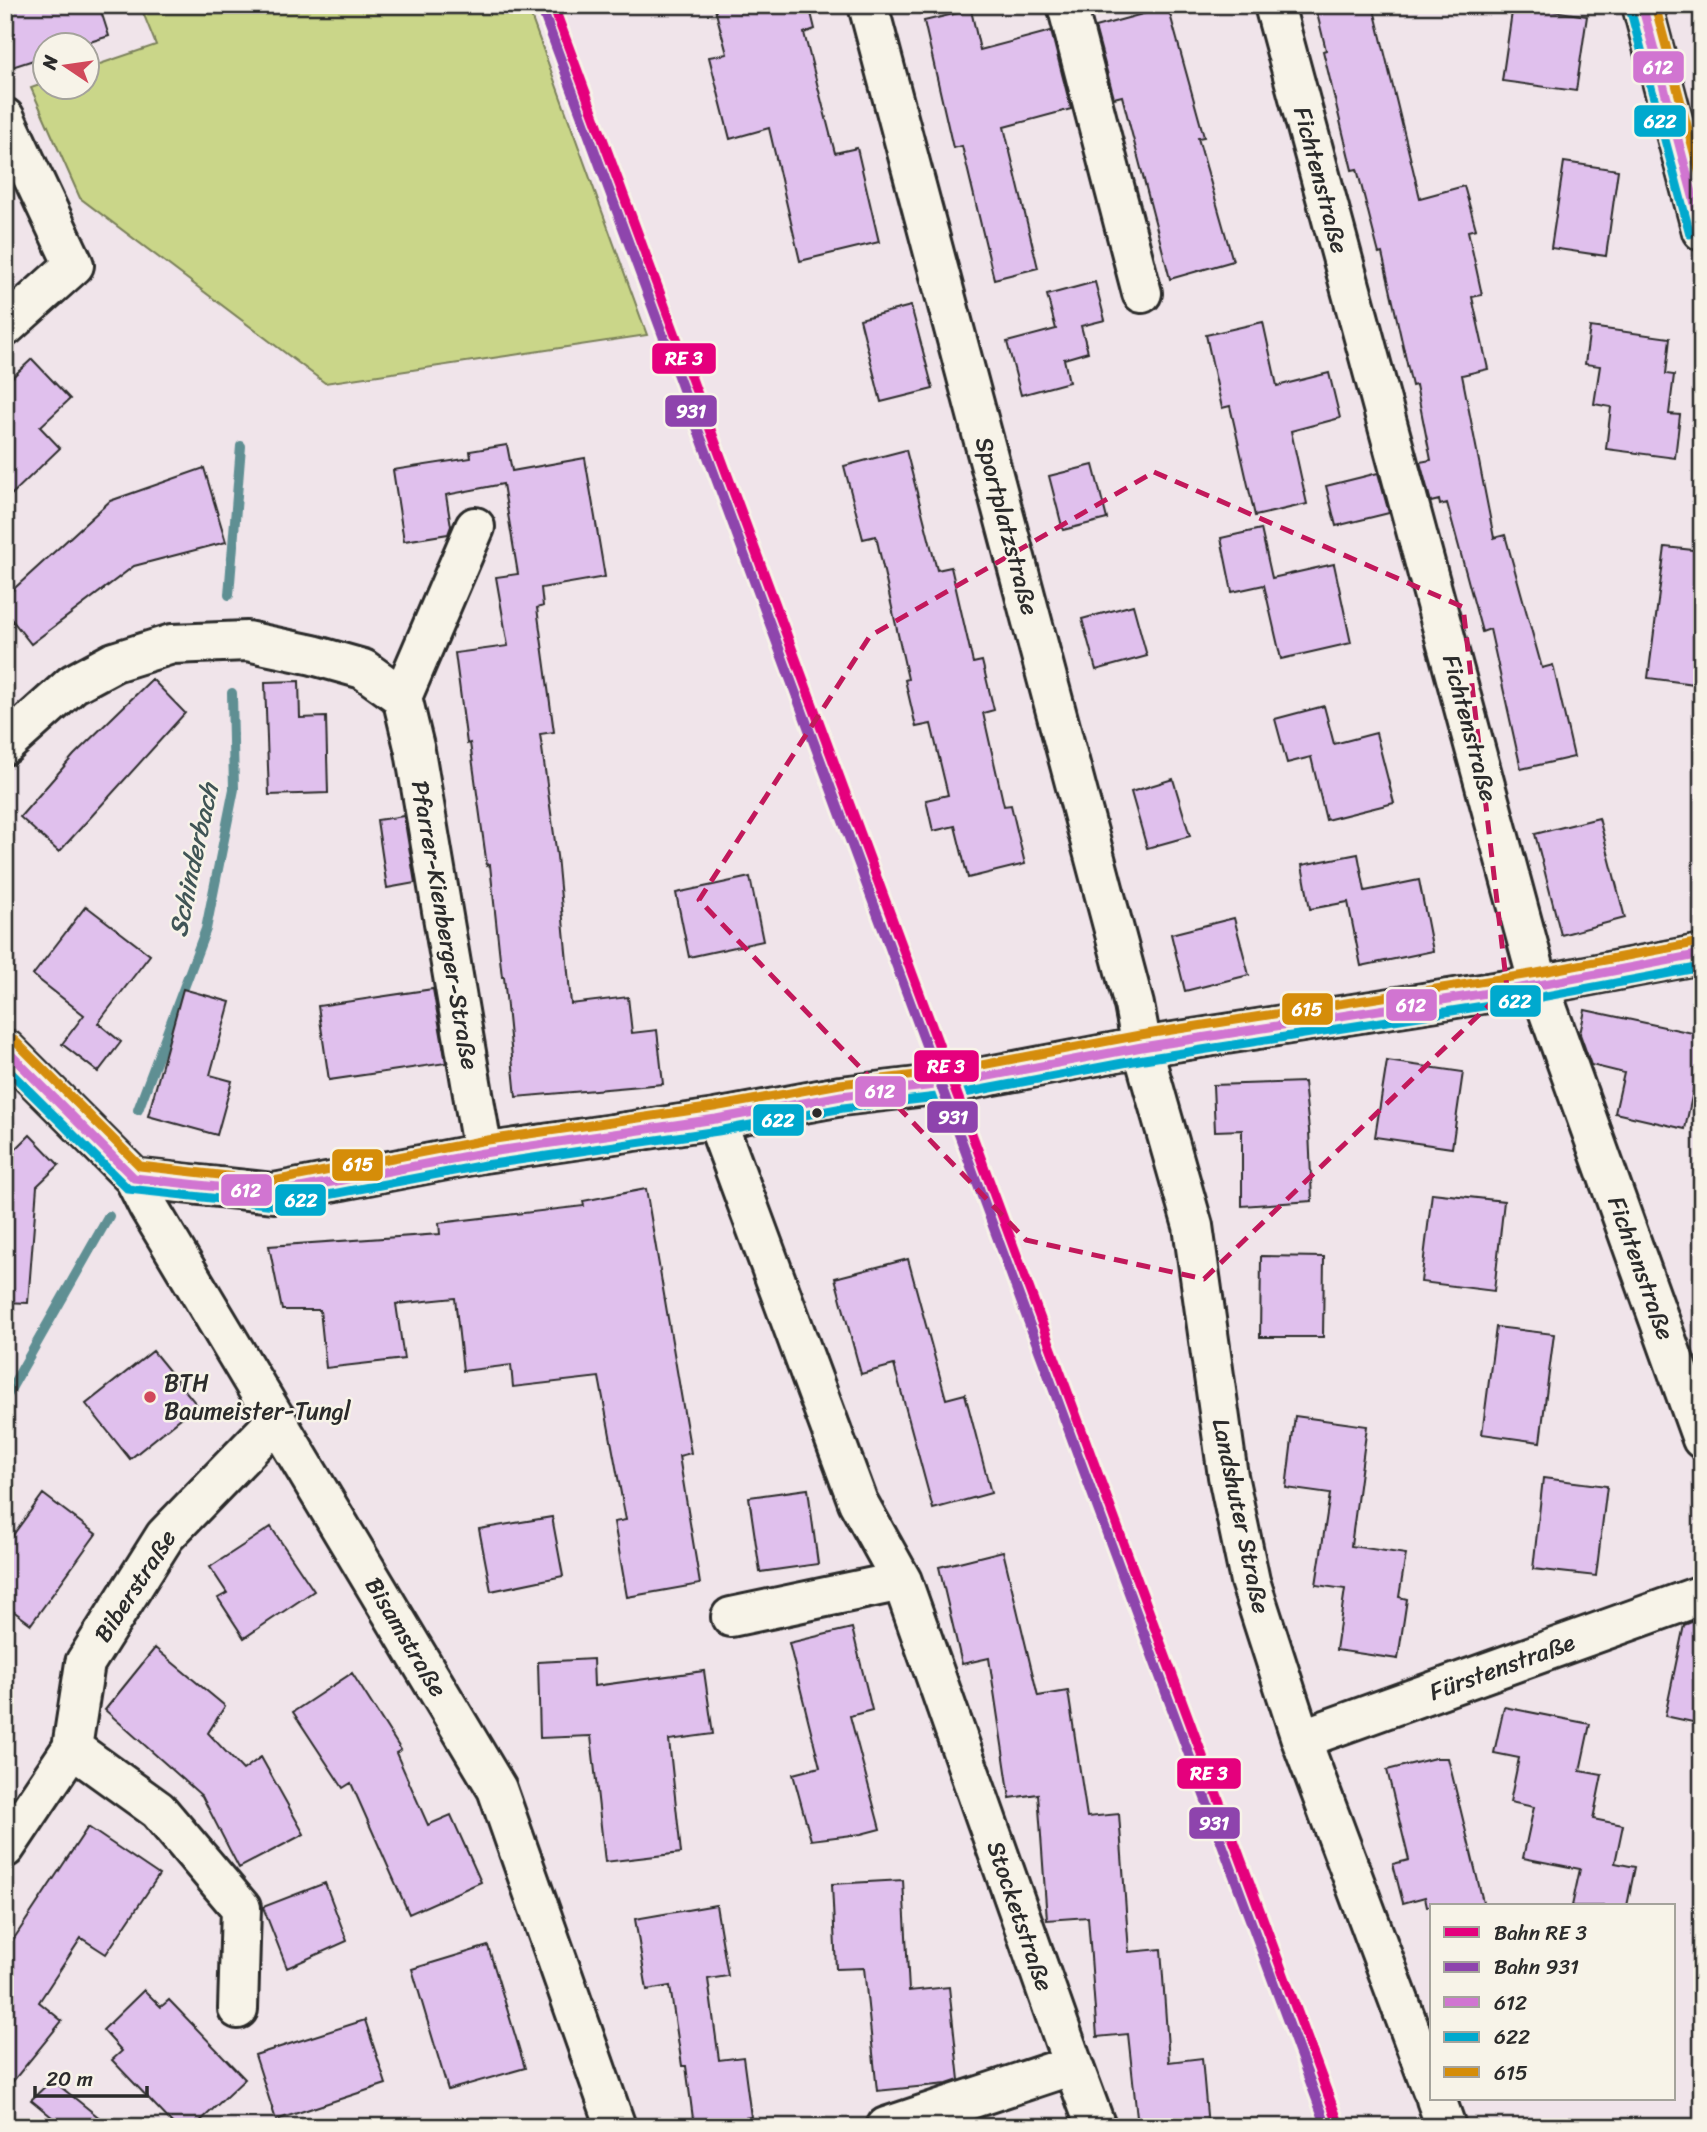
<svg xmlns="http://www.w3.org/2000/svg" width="1707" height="2132" viewBox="0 0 1707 2132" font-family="Sriracha,sans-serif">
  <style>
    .green { fill: #cad689; stroke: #7a805a; stroke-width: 2 }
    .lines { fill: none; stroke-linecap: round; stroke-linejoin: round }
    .stream { stroke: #5f8f93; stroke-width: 10 }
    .building { fill: #e0c0ed; stroke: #2b2b2b; stroke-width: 2 }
    .minor-casing { stroke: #2b2b2b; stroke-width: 44 }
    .minor { stroke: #f7f3e8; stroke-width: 38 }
    .bus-1-casing { stroke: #f7f3e8; stroke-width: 14 }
    .bus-2-casing { stroke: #f7f3e8; stroke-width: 14 }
    .bus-3-casing { stroke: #f7f3e8; stroke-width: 14 }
    .bus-1 { stroke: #d175d1; stroke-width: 9 }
    .bus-2 { stroke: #00a9ce; stroke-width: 9 }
    .bus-3 { stroke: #d58d09; stroke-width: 9 }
    .rail-1-casing { stroke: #f7f3e8; stroke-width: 16 }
    .rail-2-casing { stroke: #f7f3e8; stroke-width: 16 }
    .rail-1 { stroke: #e5007d; stroke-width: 10 }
    .rail-2 { stroke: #8e44ad; stroke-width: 10 }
    .marked { fill: none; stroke: #c2185b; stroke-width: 5; stroke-dasharray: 14 9; stroke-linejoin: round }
    .bus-dot { fill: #2b2b2b; stroke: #f7f3e8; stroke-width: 2.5 }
    .poi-dot { fill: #d1495b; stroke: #f7f3e8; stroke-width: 2.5 }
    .labels { text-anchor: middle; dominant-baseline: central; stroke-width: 5; stroke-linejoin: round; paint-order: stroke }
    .street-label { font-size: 24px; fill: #2b2b2b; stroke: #f7f3e8 }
    .poi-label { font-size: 24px; fill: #2b2b2b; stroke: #f7f3e8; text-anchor: start }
    .water-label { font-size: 26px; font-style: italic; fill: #405556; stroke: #f7f3e8 }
    .line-badge { stroke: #f7f3e8; stroke-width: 2.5 }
    .badge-label { font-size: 19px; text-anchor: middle; font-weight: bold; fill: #fff }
  </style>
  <rect width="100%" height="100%" fill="#f0e4ea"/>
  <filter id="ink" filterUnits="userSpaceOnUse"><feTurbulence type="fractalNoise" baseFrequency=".0143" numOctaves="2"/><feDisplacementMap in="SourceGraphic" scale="14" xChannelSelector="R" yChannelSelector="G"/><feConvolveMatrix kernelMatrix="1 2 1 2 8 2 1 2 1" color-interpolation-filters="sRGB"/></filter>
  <g filter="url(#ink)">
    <!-- green -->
    <path class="green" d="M140 5H527L647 335 325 383 80 198 31 88 45 83 46 88H88V68L156 45Z"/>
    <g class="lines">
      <!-- stream -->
      <path class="stream" d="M229 595 241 446
        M138 1110 206 929 234 789 232 693
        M5 1399 109 1216"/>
    </g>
    <!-- building -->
    <path class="building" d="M5 5H99L109 36 77 46H46V56L12 67 5 44Z
      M714 5H809L815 29 804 33 835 153 857 148 879 242 800 261 769 128 730 139 709 57 727 54Z
      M1315 5H1373L1420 198 1464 186 1476 229 1468 231 1482 295 1472 297 1488 369 1462 375 1494 538 1505 535 1542 668 1553 665 1574 757 1521 769 1490 629 1482 632 1447 503 1440 505 1439 500 1431 502 1420 462 1431 460 1416 385 1412 386 1382 253 1379 254 1357 169 1352 170 1323 51 1326 50Z
      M1513 5 1587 16 1576 91 1502 81Z
      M1168 7 1204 137 1198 138 1233 261 1170 279 1122 96 1114 98 1095 27Z
      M971 10 980 50 1051 31 1071 109 1004 127 1038 268 994 279 962 146 953 148 924 21Z
      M1564 162 1618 170 1606 256 1551 248Z
      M1095 282 1105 320 1081 326 1088 352 1064 359 1069 382 1021 395 1007 342 1056 329 1047 295Z
      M911 306 933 389 881 402 860 319Z
      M1263 322 1277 386 1329 373 1340 418 1291 431 1307 504 1255 516 1230 406 1222 408 1206 335Z
      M1590 327 1670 338 1666 374 1674 375 1669 414 1680 415 1675 458 1606 449 1611 407 1594 404 1600 366 1585 364Z
      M32 359 70 399 40 427 60 448 5 501V384Z
      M507 445 512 471 585 458 605 577 541 588 543 606 537 608 554 732 540 734 557 856 571 1004 628 997 632 1033 657 1030 663 1084 516 1097 504 977H502L490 865 487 866 470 743 467 744 455 653 508 646 496 577 518 574 503 484 446 495 451 526 448 534 404 541 393 470 471 458 470 451Z
      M906 450 937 570 951 567 973 663 982 661 994 710 983 713 1004 806 1011 805 1025 864 968 878 955 826 933 831 926 800 948 795 931 724 916 727 905 680 908 679 876 536 863 539 844 466Z
      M1093 465 1107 519 1063 530 1049 476Z
      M204 468 226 542 134 566 31 644 5 611V597L110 501Z
      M1378 473 1389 513 1336 526 1326 486Z
      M1261 529 1272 578 1334 564 1351 643 1281 659 1264 585 1232 592 1221 538Z
      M1665 547 1702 551V685L1648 678Z
      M1133 605 1147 656 1096 670 1082 619Z
      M152 679 185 713 59 852 20 817 74 755Z
      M299 681 300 718 326 717 328 793 269 795 265 682Z
      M1324 706 1334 744 1376 733 1394 803 1326 820 1311 757 1287 763 1275 719Z
      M1173 779 1190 836 1147 848 1131 792Z
      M404 816 415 883 387 888 377 820Z
      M1599 818 1625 918 1561 935 1535 834Z
      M1358 854 1365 891 1419 880 1433 951 1361 966 1348 902 1310 909 1302 865Z
      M750 877 763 941 689 957 676 893Z
      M86 906 150 955 98 1023 121 1042 98 1072 62 1044 84 1015 33 975Z
      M1234 918 1249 975 1185 991 1171 934Z
      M183 989 230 1002 210 1075 232 1081 217 1135 148 1116Z
      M433 989 446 1063 329 1080 318 1006Z
      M1585 1010 1702 1035V1050L1685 1129 1615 1113 1624 1073 1591 1065 1580 1034Z
      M1387 1061 1463 1072 1452 1148 1375 1137Z
      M1304 1082 1309 1130 1312 1201 1242 1206V1130L1215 1131 1213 1085Z
      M30 1135 59 1165 37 1186 28 1303 5 1302V1160Z
      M646 1189 691 1453 679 1456 700 1584 627 1597 614 1522 626 1520 599 1377 513 1387 511 1365 463 1371 455 1298 396 1304 404 1359 326 1368 320 1310H282L269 1246 440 1234 439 1223 584 1206 583 1201Z
      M1432 1193 1504 1201 1494 1291 1421 1282Z
      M1261 1256 1324 1257 1323 1337H1260Z
      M908 1259 946 1399 965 1394 991 1493 933 1509 894 1365 861 1374 835 1278Z
      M1496 1327 1554 1334 1540 1442 1482 1434Z
      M153 1351 197 1405 130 1459 86 1404Z
      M1295 1416 1367 1426 1351 1546 1406 1554 1399 1597 1407 1599 1398 1659 1336 1650 1345 1589 1316 1585 1330 1494 1286 1488Z
      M1543 1478 1607 1486 1596 1576 1533 1569Z
      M808 1489 818 1564 760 1572 749 1497Z
      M43 1494 96 1534 31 1624 5 1605V1546Z
      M552 1517 563 1576 491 1591 479 1529Z
      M271 1527 314 1591 244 1638 218 1598 227 1593 210 1567Z
      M1003 1551 1038 1696 1068 1691 1087 1817 1119 1814 1129 1952 1161 1949 1169 2062 1202 2058 1208 2127H1138L1128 2034 1097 2037 1088 1917 1047 1920 1038 1794 1010 1798 989 1658 962 1664 939 1567Z
      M1702 1618V1724L1665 1716 1684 1625Z
      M852 1628 872 1710 850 1716 880 1829 861 1834 811 1840 793 1774 820 1767 789 1643Z
      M155 1648 225 1706 208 1733 243 1770 261 1757 304 1834 239 1868 202 1796 105 1710Z
      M593 1659 594 1686 704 1671 713 1734 669 1740 681 1853 605 1862 591 1736 540 1738 538 1662Z
      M352 1673 401 1750 396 1753 428 1825 451 1815 481 1882 409 1914 351 1783 343 1788 293 1712Z
      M1504 1707 1590 1724 1580 1771 1602 1775 1593 1819 1623 1825 1615 1863 1635 1867 1627 1906H1572L1580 1869 1523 1858 1534 1807 1510 1802 1519 1758 1494 1753Z
      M1435 1758H1448L1484 1906H1427L1425 1897 1403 1903 1393 1864 1409 1860 1387 1770Z
      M88 1827 159 1875 106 1954 81 1938 39 2002 62 2021 5 2091V1952Z
      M903 1880 909 1991 949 1987 959 2080 947 2084 877 2091 864 1968 836 1969 832 1884Z
      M325 1883 347 1941 287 1968 263 1907Z
      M716 1905 728 1976 708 1979 719 2060 743 2057 751 2117 694 2126 686 2066H682L670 1986 647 1990 635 1919Z
      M488 1946 525 2068 448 2090 412 1969Z
      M144 1990 161 2007 169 2000 245 2079 194 2127H176L112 2060 122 2051 103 2030Z
      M365 2020 386 2084 276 2120 255 2055Z
      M52 2080 111 2127H64L31 2100Z"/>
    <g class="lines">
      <!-- minor casing -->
      <g class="minor-casing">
        <path id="minor" d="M868 5 1134 1005 1142 1047 1193 1226 1228 1476 1250 1581 1301 1739 1432 2089
          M1067 5 1142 293
          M1274 5 1539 985 1702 1439
          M1642 5 1702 231
          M5 118 74 265 5 327
          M402 697 475 527
          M5 745 73 684 114 662 172 644 247 641 313 655 363 669 402 697 415 751 483 1153
          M5 1049 134 1178 274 1193 483 1153 716 1119 841 1096 952 1083 1142 1047 1539 985 1702 954
          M716 1119 858 1502 902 1581 1073 2065 886 2127
          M134 1178 148 1206 497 1789 616 2127
          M731 1617 902 1581
          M1301 1739 1702 1595
          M72 1748 158 1810 241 1908 238 2009
          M5 1848 72 1748 85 1663 165 1536 277 1420
          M1073 2065 1096 2127
          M1436 2099 1446 2127"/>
      </g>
      <!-- minor -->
      <use href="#minor" class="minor"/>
      <!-- bus-1 casing -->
      <g class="bus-1-casing">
        <path id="bus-1" d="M1642 5 1702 230
          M5 1049 134 1178 274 1193 483 1153 716 1119 841 1096 952 1083 1142 1047 1539 985 1702 954"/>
      </g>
      <!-- bus-2 casing -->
      <g class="bus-2-casing">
        <path id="bus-2" d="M1630 8 1690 234
          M5 1067 128 1189 275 1205 485 1165 718 1131 843 1108 954 1095 1144 1059 1541 997 1702 967"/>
      </g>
      <!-- bus-3 casing -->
      <g class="bus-3-casing">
        <path id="bus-3" d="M1655 5 1702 182
          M14 1040 140 1166 273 1181 481 1141 714 1107 840 1084 950 1071 1140 1035 1537 973 1700 942"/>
      </g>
      <!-- bus-1 -->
      <use href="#bus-1" class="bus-1"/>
      <!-- bus-2 -->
      <use href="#bus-2" class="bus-2"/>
      <!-- bus-3 -->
      <use href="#bus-3" class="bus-3"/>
      <!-- rail-1 casing -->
      <g class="rail-1-casing">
        <path id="rail-1" d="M553 5 1340 2127"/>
      </g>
      <!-- rail-2 casing -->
      <g class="rail-2-casing">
        <path id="rail-2" d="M542 9 1327 2127"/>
      </g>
      <!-- rail-1 -->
      <use href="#rail-1" class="rail-1"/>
      <!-- rail-2 -->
      <use href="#rail-2" class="rail-2"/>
    </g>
  </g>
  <!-- marked area -->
  <path class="marked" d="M1154 472 1463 607 1507 988 1204 1279 1026 1240 699 900 870 636Z"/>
  <!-- markers -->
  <circle class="bus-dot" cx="817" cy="1113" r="6"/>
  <circle class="poi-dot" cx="150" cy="1397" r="7"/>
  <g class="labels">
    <!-- street labels -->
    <g class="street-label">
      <text transform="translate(1321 180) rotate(75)">Fichtenstraße</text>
      <text transform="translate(1007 526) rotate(75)">Sportplatzstraße</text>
      <text transform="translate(1470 728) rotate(75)">Fichtenstraße</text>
      <text transform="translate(445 925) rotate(80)">Pfarrer-Kienberger-Straße</text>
      <text transform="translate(1641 1268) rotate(70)">Fichtenstraße</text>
      <text transform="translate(1241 1516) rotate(78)">Landshuter Straße</text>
      <text transform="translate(135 1586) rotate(-57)">Biberstraße</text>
      <text transform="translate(406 1637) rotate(59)">Bisamstraße</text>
      <text transform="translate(1502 1667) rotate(-20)">Fürstenstraße</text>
      <text transform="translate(1020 1916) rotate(71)">Stocketstraße</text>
    </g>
    <!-- poi labels -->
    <g class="poi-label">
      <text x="164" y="1383">BTH<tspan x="164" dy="28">Baumeister-Tungl</tspan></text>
    </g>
    <!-- water labels -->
    <g class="water-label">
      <text transform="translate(193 860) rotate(-78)">Schinderbach</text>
    </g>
  </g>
  <g class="line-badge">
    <rect x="1632" y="50" width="53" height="34" rx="7" fill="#d175d1"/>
    <rect x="1633" y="104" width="54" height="34" rx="7" fill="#00a9ce"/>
    <rect x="651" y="342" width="66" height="33" rx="7" fill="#e5007d"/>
    <rect x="664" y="394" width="54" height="34" rx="7" fill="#8e44ad"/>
    <rect x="1489" y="984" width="53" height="34" rx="7" fill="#00a9ce"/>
    <rect x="1385" y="988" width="53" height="34" rx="7" fill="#d175d1"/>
    <rect x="1281" y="992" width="53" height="34" rx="7" fill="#d58d09"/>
    <rect x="913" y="1049" width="67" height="34" rx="7" fill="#e5007d"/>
    <rect x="854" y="1075" width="53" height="33" rx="7" fill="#d175d1"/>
    <rect x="926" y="1100" width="53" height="34" rx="7" fill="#8e44ad"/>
    <rect x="752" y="1103" width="53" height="34" rx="7" fill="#00a9ce"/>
    <rect x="331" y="1148" width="53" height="34" rx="7" fill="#d58d09"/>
    <rect x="220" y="1173" width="53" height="34" rx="7" fill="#d175d1"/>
    <rect x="274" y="1183" width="53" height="34" rx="7" fill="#00a9ce"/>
    <rect x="1176" y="1757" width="66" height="33" rx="7" fill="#e5007d"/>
    <rect x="1188" y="1806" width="53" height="34" rx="7" fill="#8e44ad"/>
  </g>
  <g class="badge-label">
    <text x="1658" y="74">612</text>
    <text x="1660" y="128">622</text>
    <text x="684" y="365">RE 3</text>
    <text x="691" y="418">931</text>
    <text x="1515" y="1008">622</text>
    <text x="1411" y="1012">612</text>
    <text x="1307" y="1016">615</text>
    <text x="946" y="1073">RE 3</text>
    <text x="880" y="1098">612</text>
    <text x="953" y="1124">931</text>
    <text x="778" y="1127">622</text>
    <text x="358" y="1171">615</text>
    <text x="246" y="1197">612</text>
    <text x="301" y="1207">622</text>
    <text x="1209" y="1780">RE 3</text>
    <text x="1214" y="1830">931</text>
  </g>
  <!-- margin -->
  <rect width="1707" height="2132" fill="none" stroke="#f7f3e8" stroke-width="28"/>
  <rect x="14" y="14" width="1679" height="2104" fill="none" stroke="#2b2b2b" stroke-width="2.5" filter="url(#ink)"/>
  <!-- legend -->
  <rect x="1430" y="1904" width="245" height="196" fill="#f7f3e8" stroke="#a5a39c" stroke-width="2"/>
  <rect x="1444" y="1927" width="35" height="10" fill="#e5007d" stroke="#a5a39c" stroke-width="2"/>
  <text x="1494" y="1940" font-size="21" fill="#2b2b2b">Bahn RE 3</text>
  <rect x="1444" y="1962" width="35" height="10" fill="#8e44ad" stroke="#a5a39c" stroke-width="2"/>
  <text x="1494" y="1974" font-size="21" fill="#2b2b2b">Bahn 931</text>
  <rect x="1444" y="1997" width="35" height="10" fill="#d175d1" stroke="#a5a39c" stroke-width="2"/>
  <text x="1494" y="2010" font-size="21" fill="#2b2b2b">612</text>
  <rect x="1444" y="2032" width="35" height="10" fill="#00a9ce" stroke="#a5a39c" stroke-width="2"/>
  <text x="1494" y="2044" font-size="21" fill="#2b2b2b">622</text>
  <rect x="1444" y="2067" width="35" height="10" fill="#d58d09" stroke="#a5a39c" stroke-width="2"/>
  <text x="1494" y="2080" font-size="21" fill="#2b2b2b">615</text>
  <!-- north arrow -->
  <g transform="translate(66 66) rotate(283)"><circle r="33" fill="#f7f3e8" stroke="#a5a39c" stroke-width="2"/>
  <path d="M0-5L12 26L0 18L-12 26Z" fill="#d1495b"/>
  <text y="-10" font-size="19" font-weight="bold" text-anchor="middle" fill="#2b2b2b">N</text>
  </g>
  <!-- scale -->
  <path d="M35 2086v10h112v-10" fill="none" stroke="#2b2b2b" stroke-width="3.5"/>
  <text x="46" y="2086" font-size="21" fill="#2b2b2b" stroke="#f7f3e8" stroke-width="5" paint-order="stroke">20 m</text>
</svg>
